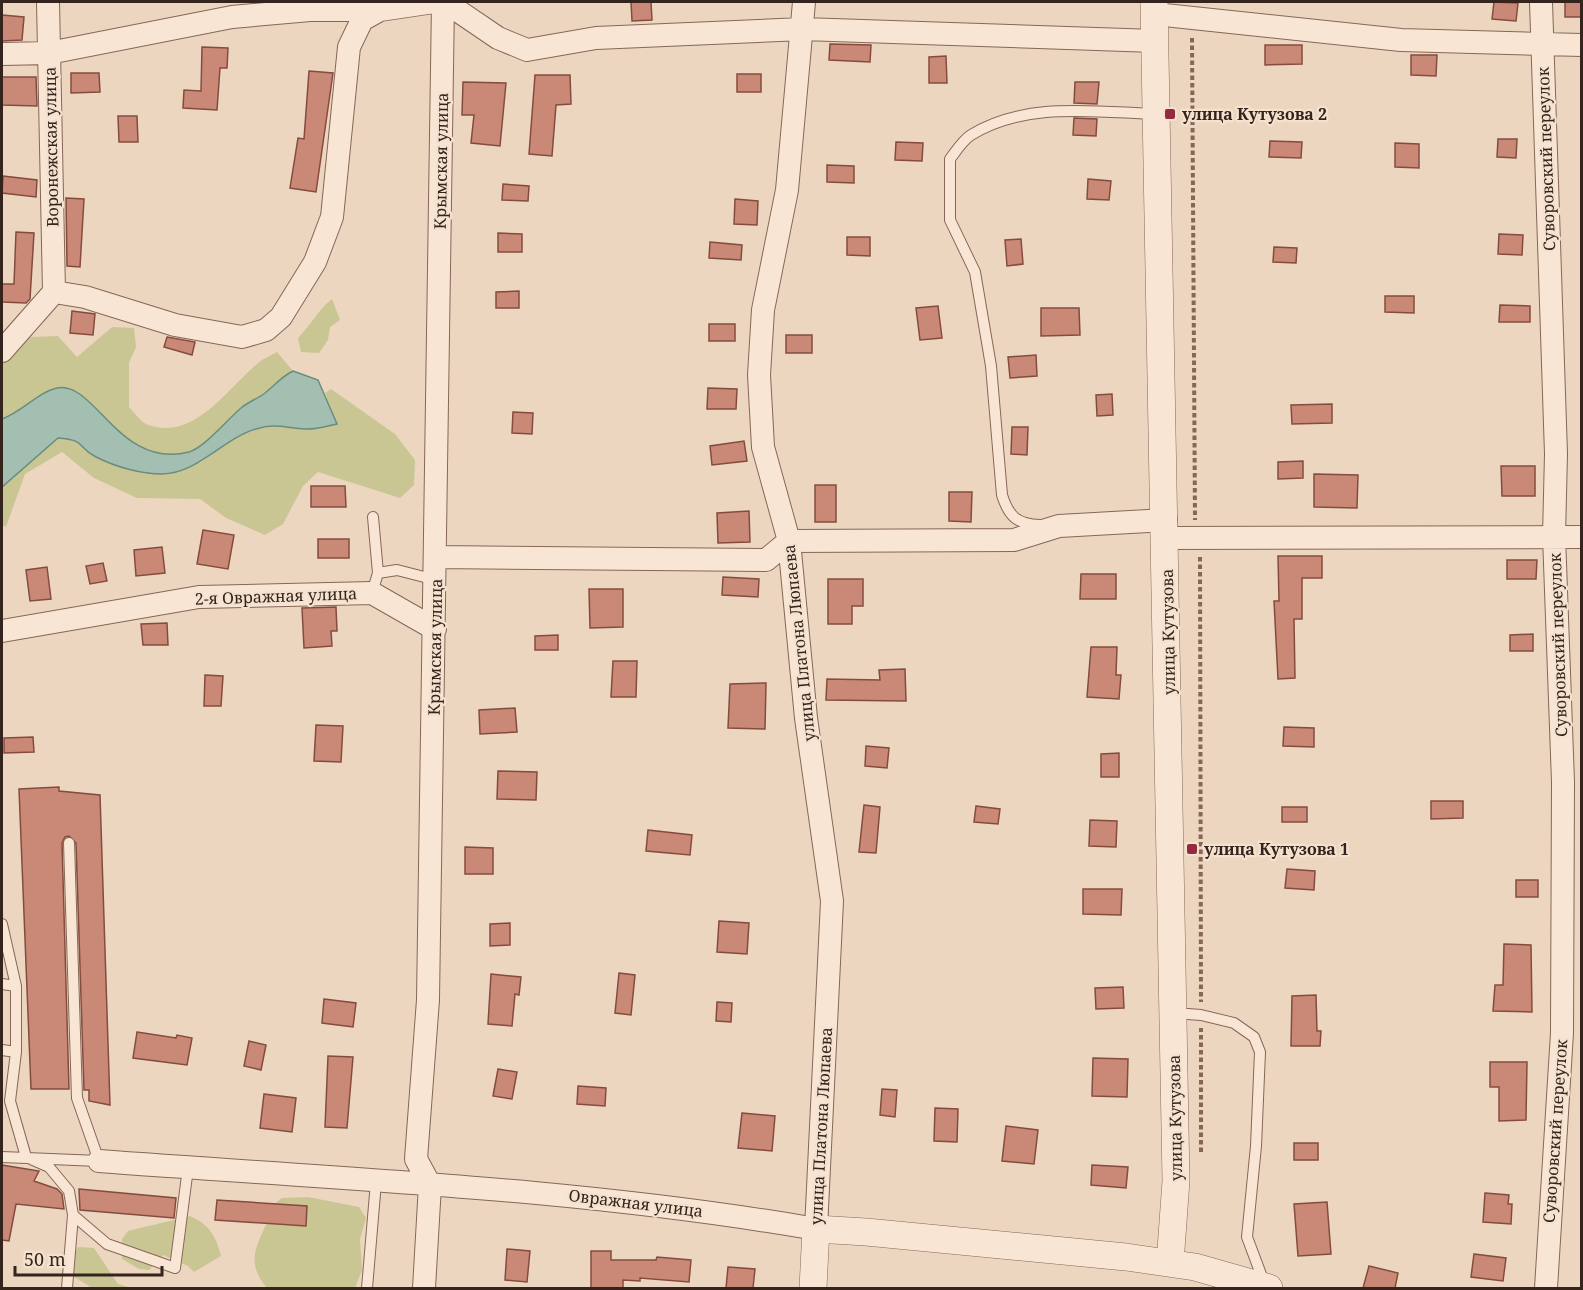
<svg xmlns="http://www.w3.org/2000/svg" width="1583" height="1290" viewBox="0 0 1583 1290" font-family="'Noto Serif',serif">
  <style>
    .green { fill: #cac694 }
    .water { fill: #a3bfb1; stroke: #6a8c7d; stroke-width: 1.5 }
    .building { fill: #ca8876; stroke: #844c3f; stroke-width: 1.5 }
    .lines { fill: none; stroke-linecap: round; stroke-linejoin: round }
    .service-casing { stroke: #856758; stroke-width: 12 }
    .minor-casing { stroke: #856758; stroke-width: 24 }
    .tertiary-casing { stroke: #856758; stroke-width: 28 }
    .path { stroke: #856758; stroke-width: 4; stroke-dasharray: 4.5 3; stroke-linecap: butt }
    .service { stroke: #f8e5d3; stroke-width: 10 }
    .minor { stroke: #f8e5d3; stroke-width: 22 }
    .tertiary { stroke: #f8e5d3; stroke-width: 27 }
    .poi-dot { fill: #932a40; stroke: #f4e2cf; stroke-width: 2 }
    .labels { text-anchor: middle; dominant-baseline: central; stroke-width: 4.5; stroke-linejoin: round; paint-order: stroke }
    .poi-label { font-size: 16px; font-weight: bold; fill: #35231d; stroke: #f4e2cf; text-anchor: start }
    .street-label { font-size: 16px; fill: #35231d; stroke: #f4e2cf }
  </style>
  <rect width="100%" height="100%" fill="#edd6c0"/>
  <!-- green -->
  <path class="green" d="M332 299 340 320 330 327 328 340 319 353 301 352 298 338C310 326 318 310 332 299Z
    M112 327 134 328 136 347 129 363V407C134 412 140 421 146 424 193 443 226 390 257 364 262 359 270 356 277 352L293 371C281 377 275 385 265 393 257 399 248 402 241 407 228 419 205 447 189 452 119 471 95 380 57 388 38 392 22 412 2 419V364L30 337 58 336 77 357Z
    M331 389 395 434 415 460 414 485 400 498 318 472 303 486 283 524 265 535 226 518 200 499 137 498 94 478 62 452 25 474 6 527 2 525V487L58 438 77 439 94 456 200 463 232 439 257 429 283 425 306 429 336 424 325 393Z
    M308 1197 359 1207 366 1218 360 1239 362 1270 355 1288H267C240 1257 264 1238 274 1204L282 1198Z
    M190 1216C210 1225 216 1236 221 1256L194 1272 188 1266 163 1255 149 1270 139 1269 122 1259V1239L128 1231Z
    M79 1247 94 1248 118 1284 132 1288H92L68 1273 67 1257Z"/>
  <!-- water -->
  <path class="water" d="M293 371 318 380 337 424C327 426 315 430 305 429 286 428 275 423 256 429 222 439 199 473 162 474 141 474 116 467 96 457 76 447 87 440 58 438L2 487V419C22 412 38 392 57 388 95 380 119 470 189 452 205 447 228 419 241 408 248 402 257 399 265 393 275 385 281 377 293 371Z"/>
  <!-- building -->
  <path class="building" d="M631 2H651L652 20 632 21Z
    M1494 2 1518 3 1516 21 1492 19Z
    M1565 2H1581V17H1565Z
    M2 15 24 17 22 40 2 41Z
    M830 44 871 45 870 62 829 60Z
    M1265 45H1302V64L1265 65Z
    M202 47 228 48 227 68H220L217 110 183 108 184 90 201 91Z
    M1411 55H1437L1436 76 1411 75Z
    M946 56 947 83H929V57Z
    M309 71 333 73 316 192 290 188 298 138 304 139Z
    M71 73H99L100 92 71 93Z
    M737 74H761V92H737Z
    M535 75H570L571 104 556 105 552 156 529 154Z
    M2 77H36L37 106 2 105Z
    M463 82 506 83 500 146 471 143 474 115H462Z
    M1075 82H1099L1097 104 1074 103Z
    M118 116H137L138 142H119Z
    M1074 118 1097 119 1096 136 1073 135Z
    M1498 139H1517L1516 158 1497 157Z
    M1270 141 1302 142 1301 158 1269 157Z
    M896 142 923 143 922 161 895 160Z
    M1395 143 1419 144V168L1395 167Z
    M827 165 854 166V183L827 182Z
    M3 176 37 180 36 197 2 193Z
    M1088 179 1111 181 1109 200 1087 199Z
    M503 184 529 186 528 201 502 200Z
    M66 198 84 199 80 267 67 266Z
    M735 199 758 201 757 225 734 224Z
    M16 232 34 233 30 299 26 303 2 302V284H14Z
    M498 233 522 234V252H498Z
    M1499 234 1523 235 1522 255 1498 254Z
    M847 237H870V256L847 255Z
    M1021 239 1023 264 1007 266 1005 240Z
    M710 242 742 245 741 260 709 258Z
    M1274 247 1297 248 1296 263 1273 262Z
    M519 291V308H496V292Z
    M1385 296H1414V313L1385 312Z
    M1500 305 1530 306V322H1499Z
    M938 306 942 338 920 340 916 308Z
    M1041 308H1079L1080 335 1041 336Z
    M72 311 95 314 93 335 70 333Z
    M709 324H735V341H709Z
    M786 335H812V353H786Z
    M167 337 195 342 192 355 164 347Z
    M1036 355 1037 376 1010 378 1008 357Z
    M708 388 737 389 736 409H707Z
    M1112 394 1113 415 1097 416 1096 395Z
    M1332 404V423L1292 424 1291 405Z
    M513 412 533 413 532 434 512 433Z
    M1012 427H1028L1027 455 1011 454Z
    M744 441 747 461 712 465 710 446Z
    M1303 461V478L1278 479V462Z
    M1501 466H1535V496H1502Z
    M1314 474 1358 475 1357 508 1314 507Z
    M815 485H836V522H815Z
    M311 486H345L346 507H311Z
    M949 492H972L971 522 949 521Z
    M749 511 750 542 718 543 717 513Z
    M203 530 234 535 228 569 197 564Z
    M318 539H349V558H318Z
    M162 547 165 573 136 576 134 550Z
    M1278 556H1322V578H1302V619H1294L1295 678 1278 679 1274 601H1279Z
    M1507 560H1537L1536 579H1507Z
    M103 563 107 581 90 584 86 566Z
    M47 567 51 599 30 601 26 570Z
    M1081 574H1116V599H1080Z
    M723 577 759 579 758 597 722 595Z
    M828 579H863V606H852V624H828Z
    M589 589H623V627L590 628Z
    M336 607 337 631H331L332 646 304 648 302 608Z
    M167 623 168 645H143L141 624Z
    M1533 634V651H1510V635Z
    M558 635V650H535V636Z
    M1091 647H1117L1116 675H1121L1119 699 1087 697Z
    M613 661H637L636 697H611Z
    M905 669 906 701 826 700 827 679 880 680 879 670Z
    M205 675 223 676 221 706H204Z
    M766 683 765 729 728 728 730 684Z
    M515 708 517 732 480 734 479 710Z
    M316 725 343 726 341 762 314 761Z
    M1284 727 1314 728V747L1283 746Z
    M33 737 34 752 4 753V738Z
    M866 746 889 748 887 768 865 766Z
    M1119 753V777H1101V754Z
    M498 771 537 772 536 800 497 799Z
    M59 787V791L100 795 110 1105 89 1101V1090H84L76 843 69 836 65 837 62 843 69 1089H31L19 789Z
    M1431 801H1463V818L1431 819Z
    M864 805 880 807 876 853 859 852Z
    M976 806 1000 809 998 824 974 822Z
    M1282 807H1307V822H1282Z
    M1090 820 1117 821 1116 847 1089 846Z
    M648 830 692 835 690 855 646 851Z
    M465 847 493 848V874H465Z
    M1287 869 1315 871 1314 890 1285 888Z
    M1516 880H1538V897H1516Z
    M1083 889H1122L1121 915 1083 914Z
    M719 921 749 923 747 954 717 952Z
    M510 923V945L490 946V924Z
    M1504 944 1531 945 1532 1012 1493 1011 1495 985H1503Z
    M619 973 635 975 631 1015 615 1013Z
    M491 974 521 977 519 995 515 994 512 1026 488 1024Z
    M1123 987 1124 1008 1096 1009 1095 988Z
    M1316 995 1317 1031H1321L1320 1046H1291L1292 996Z
    M324 999 356 1003 353 1027 322 1023Z
    M717 1002 732 1003 731 1022 716 1021Z
    M137 1032 176 1038 177 1035 192 1038 187 1065 133 1058Z
    M249 1041 266 1045 261 1070 244 1066Z
    M328 1056 353 1057 347 1128 325 1127Z
    M1093 1058 1128 1059 1127 1097 1092 1096Z
    M1490 1062H1527L1526 1120 1499 1121V1087H1490Z
    M498 1069 517 1072 512 1099 493 1096Z
    M578 1086 606 1088 605 1106 577 1104Z
    M882 1089 897 1090 895 1117 880 1115Z
    M264 1094 296 1098 292 1132 260 1128Z
    M935 1108 958 1109 957 1142 934 1141Z
    M742 1113 775 1116 772 1151 738 1148Z
    M1006 1126 1038 1130 1034 1164 1002 1161Z
    M1294 1143H1318V1160H1294Z
    M2 1165 39 1171 34 1181 57 1189 62 1194 64 1209 16 1204 9 1241 2 1240Z
    M1092 1165 1128 1167 1126 1188 1091 1185Z
    M79 1189 176 1198 174 1218 80 1210Z
    M1485 1193 1509 1195 1508 1204H1512L1511 1224 1483 1222Z
    M217 1200 307 1206 306 1226 215 1220Z
    M1327 1202 1331 1254 1298 1256 1294 1204Z
    M507 1249 530 1251 527 1282 505 1280Z
    M591 1251H611V1260H656L657 1257 691 1260 689 1282 640 1278V1281L623 1280V1288H591Z
    M1474 1254 1506 1258 1503 1281 1471 1277Z
    M1369 1266 1398 1273 1395 1288H1363Z
    M728 1267 755 1269 753 1288H726Z"/>
  <g class="lines">
    <!-- service casing -->
    <g class="service-casing">
      <path id="service" d="M373 517 378 573
        M1040 525C1017 524 1009 517 1002 495L991 366 975 272 950 220V159C956 151 963 140 971 135 1026 101 1095 112 1156 114
        M372 593 378 573 397 570 436 580
        M2 924 16 986V1052L10 1101 26 1157 49 1167 69 1191 73 1215 107 1244 175 1268 188 1168
        M2 984 16 986
        M1174 1013 1201 1015 1234 1023 1254 1037 1260 1052 1256 1146 1247 1237 1265 1285
        M2 1050 16 1052
        M2 1157 99 1161 77 1098 69 843
        M67 1288 73 1215
        M367 1288 376 1182"/>
    </g>
    <!-- minor casing -->
    <g class="minor-casing">
      <path id="minor" d="M48 2 54 292
        M445 2 498 38 527 50 596 38 803 29 1155 41
        M1541 2 1556 454 1554 536 1563 782 1562 1033 1546 1288
        M1155 14 1401 40 1582 45
        M2 54 49 53 232 17 310 10H380L434 2
        M2 351 54 292 85 297 175 325 242 337 266 330 281 317 315 262 332 217 349 47 362 20 380 10
        M1166 538 1582 537
        M437 557 766 560 789 541 1014 540 1059 526 1166 520
        M2 631 199 597 372 593 435 629
        M99 1161C339 1179 579 1188 816 1229L832 901 806 718 789 541 763 447 759 375 763 310 787 190 804 2
        M424 1288 430 1185 416 1159 428 1000 443 2"/>
    </g>
    <!-- tertiary casing -->
    <g class="tertiary-casing">
      <path id="tertiary" d="M1154 2 1176 1181 1170 1263
        M813 1288 816 1229 866 1232 1126 1257 1195 1267 1269 1288"/>
    </g>
    <!-- path -->
    <path class="path" d="M1192 38 1195 520
      M1200 557 1201 1002
      M1201 1152V1028"/>
    <!-- service -->
    <use href="#service" class="service"/>
    <!-- minor -->
    <use href="#minor" class="minor"/>
    <!-- tertiary -->
    <use href="#tertiary" class="tertiary"/>
  </g>
  <!-- markers -->
  <g class="poi-dot">
    <rect x="1164" y="108" width="12" height="12" rx="3"/>
    <rect x="1186" y="843" width="12" height="12" rx="3"/>
  </g>
  <g class="labels">
    <!-- poi labels -->
    <g class="poi-label">
      <text x="1182" y="114">улица Кутузова 2</text>
      <text x="1204" y="849">улица Кутузова 1</text>
    </g>
    <!-- street labels -->
    <g class="street-label">
      <text transform="translate(51 147) rotate(-91)">Воронежская улица</text>
      <text transform="translate(1546 159) rotate(-92)">Суворовский переулок</text>
      <text transform="translate(441 161) rotate(-89)">Крымская улица</text>
      <text transform="translate(276 596) rotate(-2)">2-я Овражная улица</text>
      <text transform="translate(1168 632) rotate(-91)">улица Кутузова</text>
      <text transform="translate(799 643) rotate(-96)">улица Платона Люпаева</text>
      <text transform="translate(1558 645) rotate(-92)">Суворовский переулок</text>
      <text transform="translate(435 647) rotate(-89)">Крымская улица</text>
      <text transform="translate(1175 1118) rotate(-91)">улица Кутузова</text>
      <text transform="translate(821 1126) rotate(-87)">улица Платона Люпаева</text>
      <text transform="translate(1555 1131) rotate(-86)">Суворовский переулок</text>
      <text transform="translate(636 1203) rotate(7)">Овражная улица</text>
    </g>
  </g>
  <!-- border -->
  <rect width="1583" height="1290" fill="none" stroke="#35231d" stroke-width="6"/>
  <!-- scale -->
  <path d="M15 1266v9h147v-9" fill="none" stroke="#35231d" stroke-width="3"/>
  <text x="24" y="1266" font-size="18" fill="#35231d" stroke="#f4e2cf" stroke-width="4.5" paint-order="stroke">50 m</text>
</svg>
